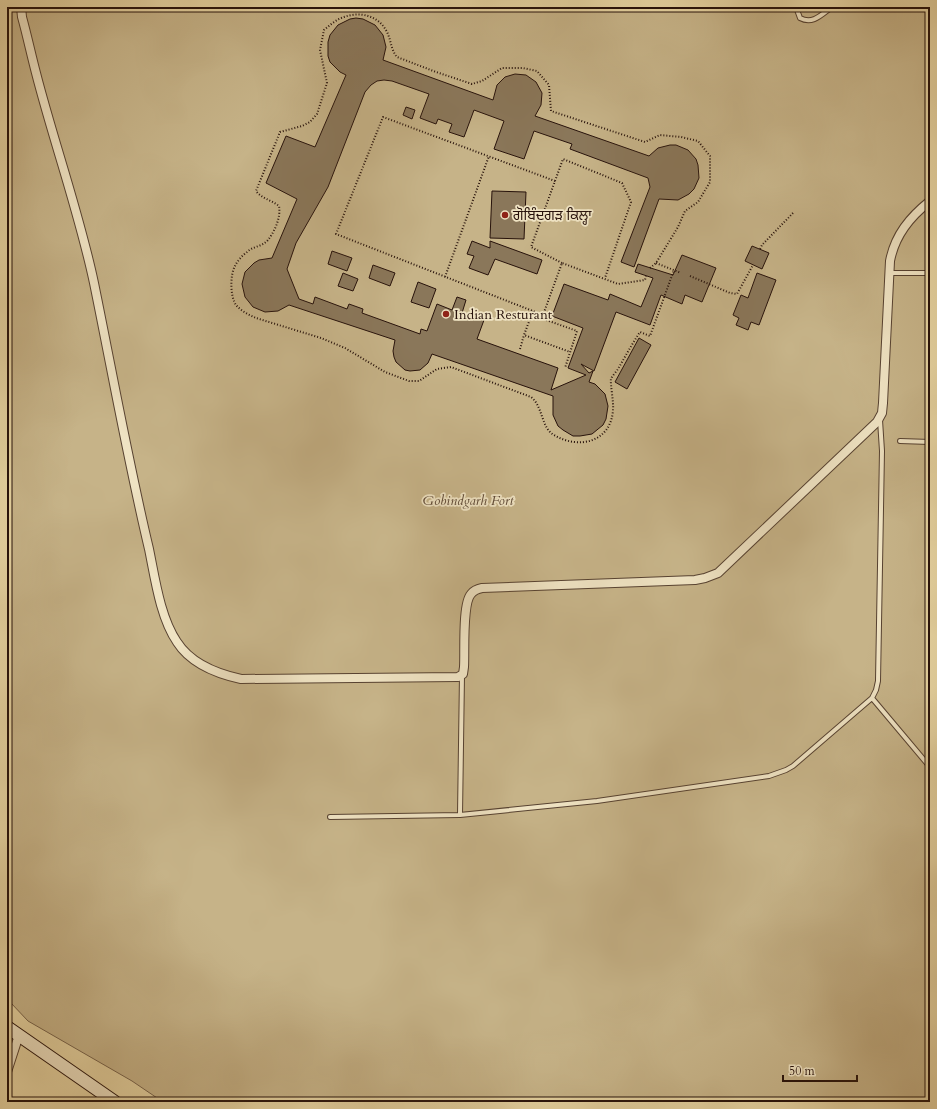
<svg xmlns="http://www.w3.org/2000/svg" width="937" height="1109" viewBox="0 0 937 1109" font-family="Cardo,'Noto Sans Gurmukhi',serif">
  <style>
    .green { fill: #c6b388; stroke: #76624a }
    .building { fill: #8a775a; stroke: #27120b }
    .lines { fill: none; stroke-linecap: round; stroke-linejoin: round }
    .lane-casing { stroke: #574231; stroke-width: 6 }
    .street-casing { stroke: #574231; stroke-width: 10 }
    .secondary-casing { stroke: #27120b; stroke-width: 14 }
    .path { stroke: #27120b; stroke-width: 2; stroke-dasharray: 1 2; stroke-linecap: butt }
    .lane { stroke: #efe3c3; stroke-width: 4 }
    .street { stroke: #efe3c3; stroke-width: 8 }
    .secondary { stroke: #efe3c3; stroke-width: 12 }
    .poi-dot { fill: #8f2418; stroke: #efe3c3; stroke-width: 1.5 }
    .labels { text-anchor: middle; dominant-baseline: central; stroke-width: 3.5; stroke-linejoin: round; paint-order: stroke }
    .poi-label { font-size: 14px; fill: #27120b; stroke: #efe3c3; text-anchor: start }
    .park-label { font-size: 14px; font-style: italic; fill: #5f4a37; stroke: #efe3c3 }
  </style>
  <rect width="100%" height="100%" fill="#e6d4a2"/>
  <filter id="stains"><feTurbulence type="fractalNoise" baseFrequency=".005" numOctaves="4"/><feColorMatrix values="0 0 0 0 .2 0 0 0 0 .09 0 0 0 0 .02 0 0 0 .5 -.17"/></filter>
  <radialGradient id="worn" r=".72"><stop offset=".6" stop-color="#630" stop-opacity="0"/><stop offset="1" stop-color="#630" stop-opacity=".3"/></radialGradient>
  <!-- green -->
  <path class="green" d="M7 7H930V1102H163L132 1081 28 1021 11 1003 7 994Z"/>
  <!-- building -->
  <path class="building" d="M356 18 363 19 375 25 383 35 386 47 383 60 493 100 497 85 505 77 515 74 526 75 536 82 542 93 541 105 535 116 649 156 658 148 670 145H676L688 150 696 159 698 165 699 178 694 189 689 194 678 200 659 199 634 267 621 262 650 187 648 178 570 149 572 144 534 131 524 159 494 149 504 121 474 110 464 137 449 132 452 124 438 119 436 124 420 118 429 94 392 81 384 80 377 81 371 85 365 92 328 187 296 243 287 269 299 299 313 304 315 297 347 309 349 304 363 309 362 313 420 334 421 329 427 331 437 304 452 310 457 297 466 300 462 313 484 320 477 339 558 368 551 390 586 375 568 368 583 328 552 316 564 284 608 300 610 294 641 307 653 278 635 272 638 264 673 275 682 255 716 268 702 302 685 295 682 304 661 295 650 325 616 312 594 371 581 364 589 373 593 371 589 382 595 384 605 394 608 406 606 419 603 425 592 434 580 436H573L563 430 558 426 553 415V396L432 354 428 363 420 370 410 371 405 370 396 362 394 357 393 351 395 340 289 305 278 311 265 312 253 307 245 297 242 284 245 272 254 263 259 260 272 258 297 199 266 183 286 136 315 147 346 75 340 72 330 62 328 56V42L330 35 338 25 350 19Z
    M406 107 415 110 412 119 403 115Z
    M492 191 526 192 524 239 490 238Z
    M472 241 490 248V241L542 260 537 274 495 259 488 275 469 268 474 256 467 254Z
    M752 246 769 253 762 269 745 261Z
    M332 251 352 258 347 271 328 264Z
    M373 265 395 273 390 286 369 278Z
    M343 273 358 279 353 291 338 286Z
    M757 273 776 280 759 325 751 322 748 330 736 325 739 318 733 315 741 295 748 298Z
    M418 282 436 289 429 308 411 302Z
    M639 338 651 345 627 389 615 382Z"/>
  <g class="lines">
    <!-- lane casing -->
    <g class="lane-casing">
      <path id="lane" d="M796 7 800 18C813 25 822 14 832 7
        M890 273H930
        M900 441 930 442
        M872 698 930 767
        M460 815 462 675
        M330 817 460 815 597 801 769 776 786 770 793 766 872 698 876 690 878 681 882 451 880 420"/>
    </g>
    <!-- street casing -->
    <g class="street-casing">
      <path id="street" d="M21 7 22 17C27 35 31 54 36 73 54 143 79 212 94 283 112 371 128 461 149 549 155 578 160 617 177 642 191 664 218 674 241 679L458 677 463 674 464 667C465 652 462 604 471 594 474 590 477 589 482 588L695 580 705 578 718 573 877 422 882 413 883 403 890 261C895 235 910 217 930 201
        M7 1072 19 1035"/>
    </g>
    <!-- secondary casing -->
    <g class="secondary-casing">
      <path id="secondary" d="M7 1027 115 1102"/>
    </g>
    <!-- path -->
    <path class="path" d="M555 181 563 159 622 183 631 202 605 278
      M760 249 762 245 793 213
      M562 263 531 247 555 181 383 117 336 234 543 315 562 263 618 284 645 280 646 276
      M656 263 681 273
      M650 268 656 263 678 227 685 211 698 202 710 182V156L698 141 681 137 660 135 645 142 551 111 549 85 537 71 523 68H502L482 81 472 84 436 72 397 57C391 50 391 40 387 32 379 16 361 11 344 17 337 19 330 25 324 30L320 50 327 83 317 114 310 122 302 126 280 132 256 191C261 198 271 200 279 206 281 217 275 231 268 240 262 247 253 246 247 252 243 255 237 261 235 266 230 275 230 296 236 305 241 311 249 315 256 318L321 338 345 348 385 372 409 381H419L437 369 451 367 531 397C543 406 541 428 554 435 579 450 611 442 613 410 614 403 610 384 611 379 612 376 616 372 618 369 625 357 632 344 640 332L650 336 674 270
      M690 276 730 293 737 294 753 265
      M445 277 489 156
      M533 311 524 335 570 352
      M543 315 546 320 577 331 565 368
      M520 349 524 335"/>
    <!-- lane -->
    <use href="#lane" class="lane"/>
    <!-- street -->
    <use href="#street" class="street"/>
    <!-- secondary -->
    <use href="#secondary" class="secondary"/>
  </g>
  <!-- markers -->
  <g class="poi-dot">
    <circle cx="505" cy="215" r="4"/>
    <circle cx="446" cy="314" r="4"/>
  </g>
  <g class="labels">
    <!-- poi labels -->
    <g class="poi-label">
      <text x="513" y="215">ਗੋਬਿੰਦਗੜ ਕਿਲ੍ਹਾ</text>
      <text x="454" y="314">Indian Resturant</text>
    </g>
    <!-- park labels -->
    <g class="park-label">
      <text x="468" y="500">Gobindgarh Fort</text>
    </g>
  </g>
  <!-- margin -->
  <rect width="937" height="1109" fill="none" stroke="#e6d4a2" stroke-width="24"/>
  <rect x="8" y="8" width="921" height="1093" fill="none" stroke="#27120b" stroke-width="2"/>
  <rect x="12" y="12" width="913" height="1085" fill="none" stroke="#27120b"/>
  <!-- scale -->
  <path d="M783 1075v6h74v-6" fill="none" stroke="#27120b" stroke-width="2"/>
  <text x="789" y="1075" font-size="12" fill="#27120b" stroke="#efe3c3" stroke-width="3" paint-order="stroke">50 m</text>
  <rect width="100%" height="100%" filter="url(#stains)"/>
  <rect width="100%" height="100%" fill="url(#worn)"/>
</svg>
